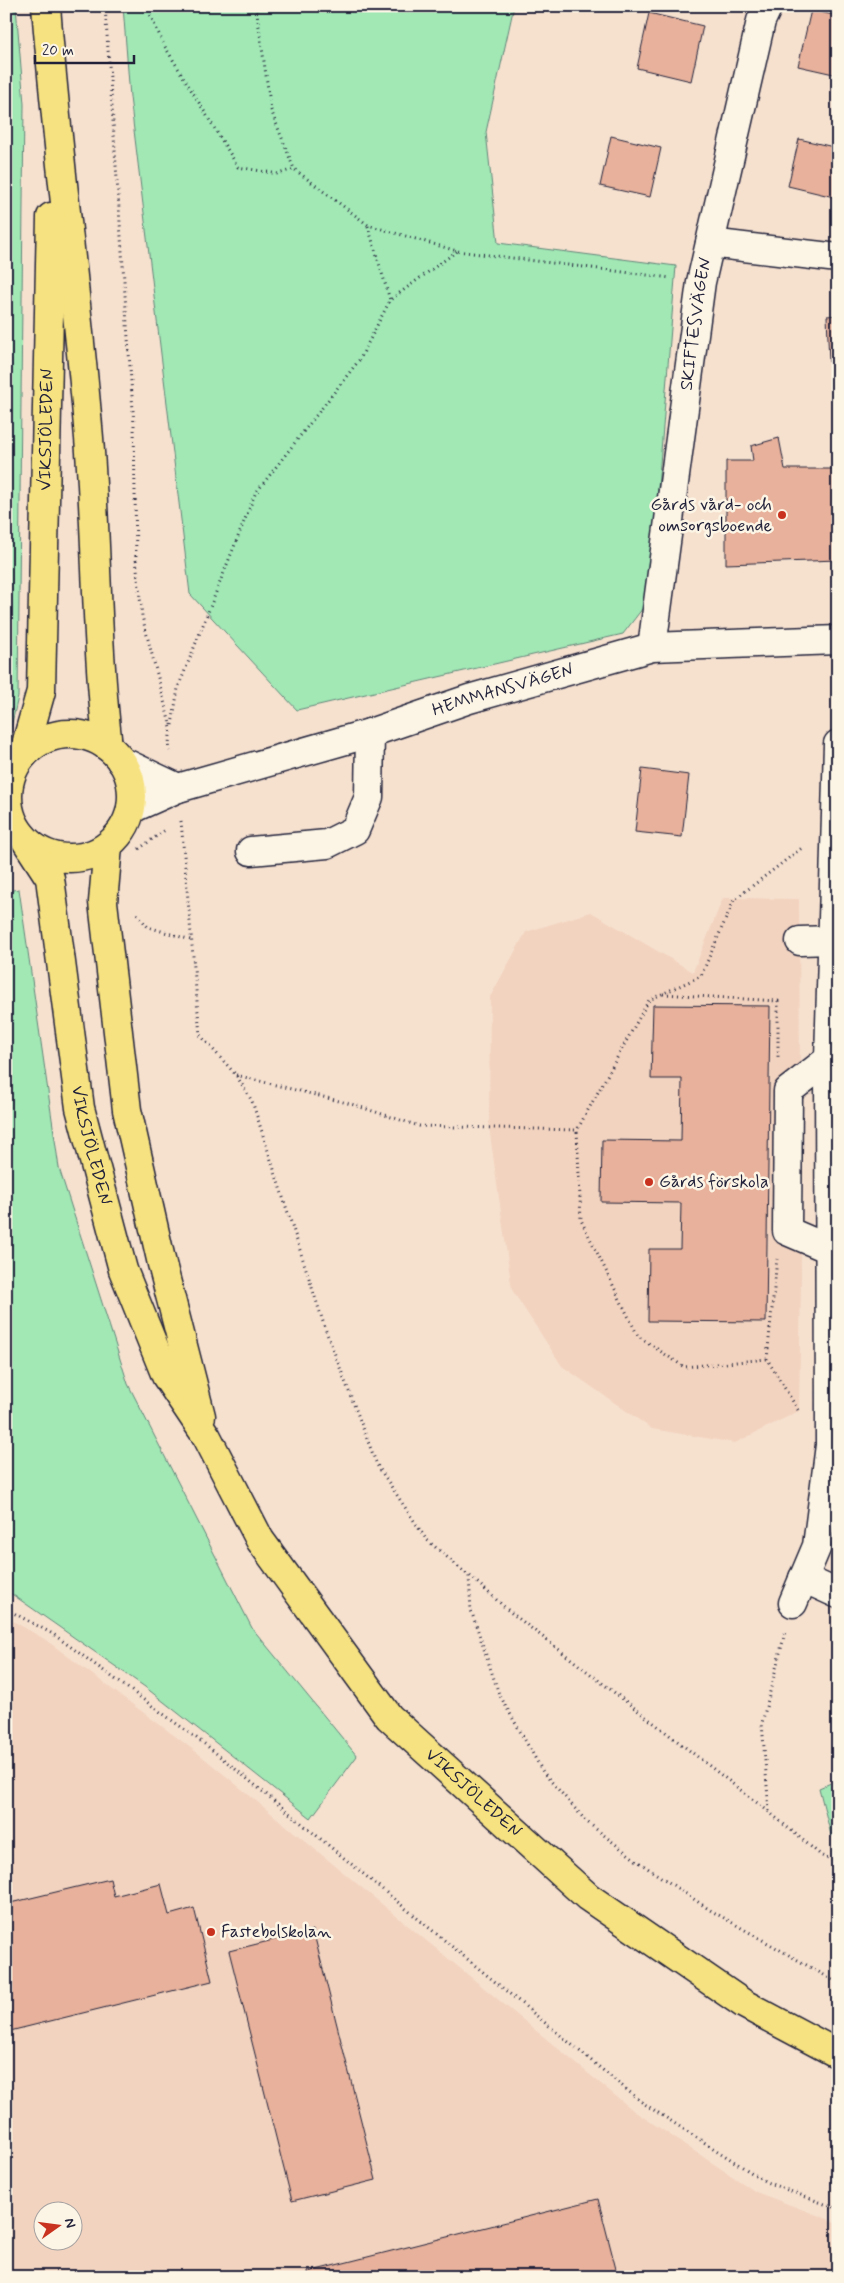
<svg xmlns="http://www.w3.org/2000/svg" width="844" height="2283" viewBox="0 0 844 2283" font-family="Mynerve,sans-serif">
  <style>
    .built { fill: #f2d3bf; fill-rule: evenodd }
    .green { fill: #a1e8b5; stroke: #628578 }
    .building { fill: #e7b19b; stroke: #22223b }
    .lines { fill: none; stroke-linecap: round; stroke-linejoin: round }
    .minor-casing { stroke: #22223b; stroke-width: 31 }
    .major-casing { stroke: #22223b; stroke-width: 31 }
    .path { stroke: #22223b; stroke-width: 3; stroke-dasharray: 1 4; stroke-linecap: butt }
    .minor { stroke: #fcf5e5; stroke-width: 28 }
    .major { stroke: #f7e281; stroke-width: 28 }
    .poi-dot { fill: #c8321e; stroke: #fcf5e5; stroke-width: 2 }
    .labels { text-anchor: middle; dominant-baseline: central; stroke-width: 5; stroke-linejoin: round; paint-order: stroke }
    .street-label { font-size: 18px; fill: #22223b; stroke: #fcf5e5 }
    .poi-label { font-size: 18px; fill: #22223b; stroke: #fcf5e5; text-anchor: start }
  </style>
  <rect width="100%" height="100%" fill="#f6e1cf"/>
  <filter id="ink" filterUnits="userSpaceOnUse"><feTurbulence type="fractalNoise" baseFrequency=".02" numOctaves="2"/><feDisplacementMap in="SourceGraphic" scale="10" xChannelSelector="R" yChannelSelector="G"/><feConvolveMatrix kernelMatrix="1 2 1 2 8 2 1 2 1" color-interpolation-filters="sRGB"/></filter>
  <g filter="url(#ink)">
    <!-- built -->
    <path class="built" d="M723 898 799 899 801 1276 799 1411 735 1443 652 1429 562 1366 512 1290 489 1127 490 997 526 932 591 912 693 972Z
      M6 1617 46 1640 199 1754 634 2111 756 2192 838 2223V2277H6ZM42 2210H72V2240H42Z"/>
    <!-- green -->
    <path class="green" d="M6 6H16L24 104 18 697 6 749Z
      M123 6H514L486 132 498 243 676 266 649 600 623 634 297 710 190 594 130 97Z
      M19 889 59 1168 128 1384 252 1628 357 1756 311 1818 145 1687 6 1590V891Z
      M838 1780V1838L831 1835 819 1788Z"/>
    <!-- building -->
    <path class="building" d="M811 10 838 16V75L798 66Z
      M649 13 703 26 691 81 637 68Z
      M611 136 661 148 650 197 600 186Z
      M799 139 838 148V198L788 186Z
      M838 315V362H829L827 316Z
      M779 438 785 469H838V560L726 564V461H753L751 446Z
      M642 769 689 775 682 837 635 832Z
      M653 1005 770 1006 766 1322 648 1321 649 1249H680L681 1203 601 1202 602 1140 681 1141 682 1079H651Z
      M110 1879 114 1896 161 1884 169 1915 194 1908 212 1981 6 2032V1904Z
      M313 1930 376 2180 292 2201 229 1951Z
      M598 2199 618 2277H309L308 2272Z"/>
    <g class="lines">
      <!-- minor casing -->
      <g class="minor-casing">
        <g id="minor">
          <path d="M710 243 838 258"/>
          <path id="s1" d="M652 647 701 282 761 21 768 6"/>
          <path d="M121 761 178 788"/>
          <path d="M6 788 8 787"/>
          <path id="s2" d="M131 809 178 788 370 733 469 699 652 647 838 640"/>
          <path d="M6 821 13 822"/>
          <path d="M251 851 327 844 355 830 369 797 370 733"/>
          <path d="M800 941 832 940"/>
          <path d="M829 1249 787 1231 788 1091 829 1059"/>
          <path d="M803 1578 838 1594"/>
          <path d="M793 1603 817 1546 830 1445 829 1059 838 744"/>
        </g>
      </g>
      <!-- major casing -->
      <g class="major-casing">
        <g id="major">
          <path d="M46 6C57 151 77 294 89 438 97 541 96 645 108 747"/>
          <circle cx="70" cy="796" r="62"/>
          <path id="s3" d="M23 755 41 691 51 217"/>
          <path id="s4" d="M26 841 50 878 80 1108 123 1270 166 1376 207 1437 260 1540 389 1717 588 1897 744 2004 838 2054"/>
          <path d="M108 846 103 902 127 1110 162 1264 201 1416"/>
        </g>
      </g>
      <!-- path -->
      <path class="path" d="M105 6 134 425 136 559 142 616 171 728 169 743 170 751
        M146 6 164 45 238 167 278 174 294 169
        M256 6 271 110 294 169 368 225 457 251 671 278
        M368 226 390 300
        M172 725 178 688 255 494 360 359 390 300 457 251
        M181 821 200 1035 236 1075 252 1101 326 1331 377 1465 426 1539 469 1576 471 1610 499 1694 543 1772 587 1822 637 1861 710 1910 838 1983
        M139 849 165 830
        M137 914 148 927 191 940
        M663 994 778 1001V1060
        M236 1075 351 1104 419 1126 577 1130
        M767 1359 777 1259
        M798 1410 767 1359 684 1367 638 1336 581 1220 577 1130 649 1000 701 976 734 900 803 847
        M470 1576 509 1611 769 1812 822 1856 838 1863
        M6 1609 53 1634 206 1745 643 2103 766 2182 838 2209
        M769 1811 762 1723 785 1633"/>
      <!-- minor -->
      <use href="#minor" class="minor"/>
      <!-- major -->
      <use href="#major" class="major"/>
    </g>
  </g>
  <!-- markers -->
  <g class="poi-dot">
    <circle cx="782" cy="515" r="5"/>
    <circle cx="649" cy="1182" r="5"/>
    <circle cx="211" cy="1932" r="5"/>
  </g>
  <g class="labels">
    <!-- street labels -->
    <g class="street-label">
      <text stroke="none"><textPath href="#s1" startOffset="326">SKIFTESVÄGEN</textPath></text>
      <text stroke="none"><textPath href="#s3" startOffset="328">VIKSJÖLEDEN</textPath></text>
      <text stroke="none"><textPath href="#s2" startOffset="391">HEMMANSVÄGEN</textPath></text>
      <text stroke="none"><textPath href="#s4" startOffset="315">VIKSJÖLEDEN</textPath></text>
      <text stroke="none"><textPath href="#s4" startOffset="1080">VIKSJÖLEDEN</textPath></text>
    </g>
    <!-- poi labels -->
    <g class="poi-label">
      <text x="772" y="505" text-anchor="end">Gårds vård- och<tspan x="772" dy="21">omsorgsboende</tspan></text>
      <text x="659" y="1182">Gårds förskola</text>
      <text x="221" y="1932">Fastebolskolan</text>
    </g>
  </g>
  <!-- margin -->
  <rect width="844" height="2283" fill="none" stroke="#fcf5e5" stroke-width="25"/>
  <rect x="12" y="12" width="819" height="2258" fill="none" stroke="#22223b" stroke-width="2" filter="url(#ink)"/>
  <!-- north arrow -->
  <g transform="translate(58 2226) rotate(76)"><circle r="24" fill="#fcf5e5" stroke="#a5a1a1"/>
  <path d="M0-4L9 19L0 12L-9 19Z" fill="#c8321e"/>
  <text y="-8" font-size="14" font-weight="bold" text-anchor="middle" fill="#22223b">N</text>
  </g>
  <!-- scale -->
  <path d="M35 55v8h99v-8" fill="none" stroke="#22223b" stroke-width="2.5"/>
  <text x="42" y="55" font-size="15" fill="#22223b" stroke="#fcf5e5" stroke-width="4" paint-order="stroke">20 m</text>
</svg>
